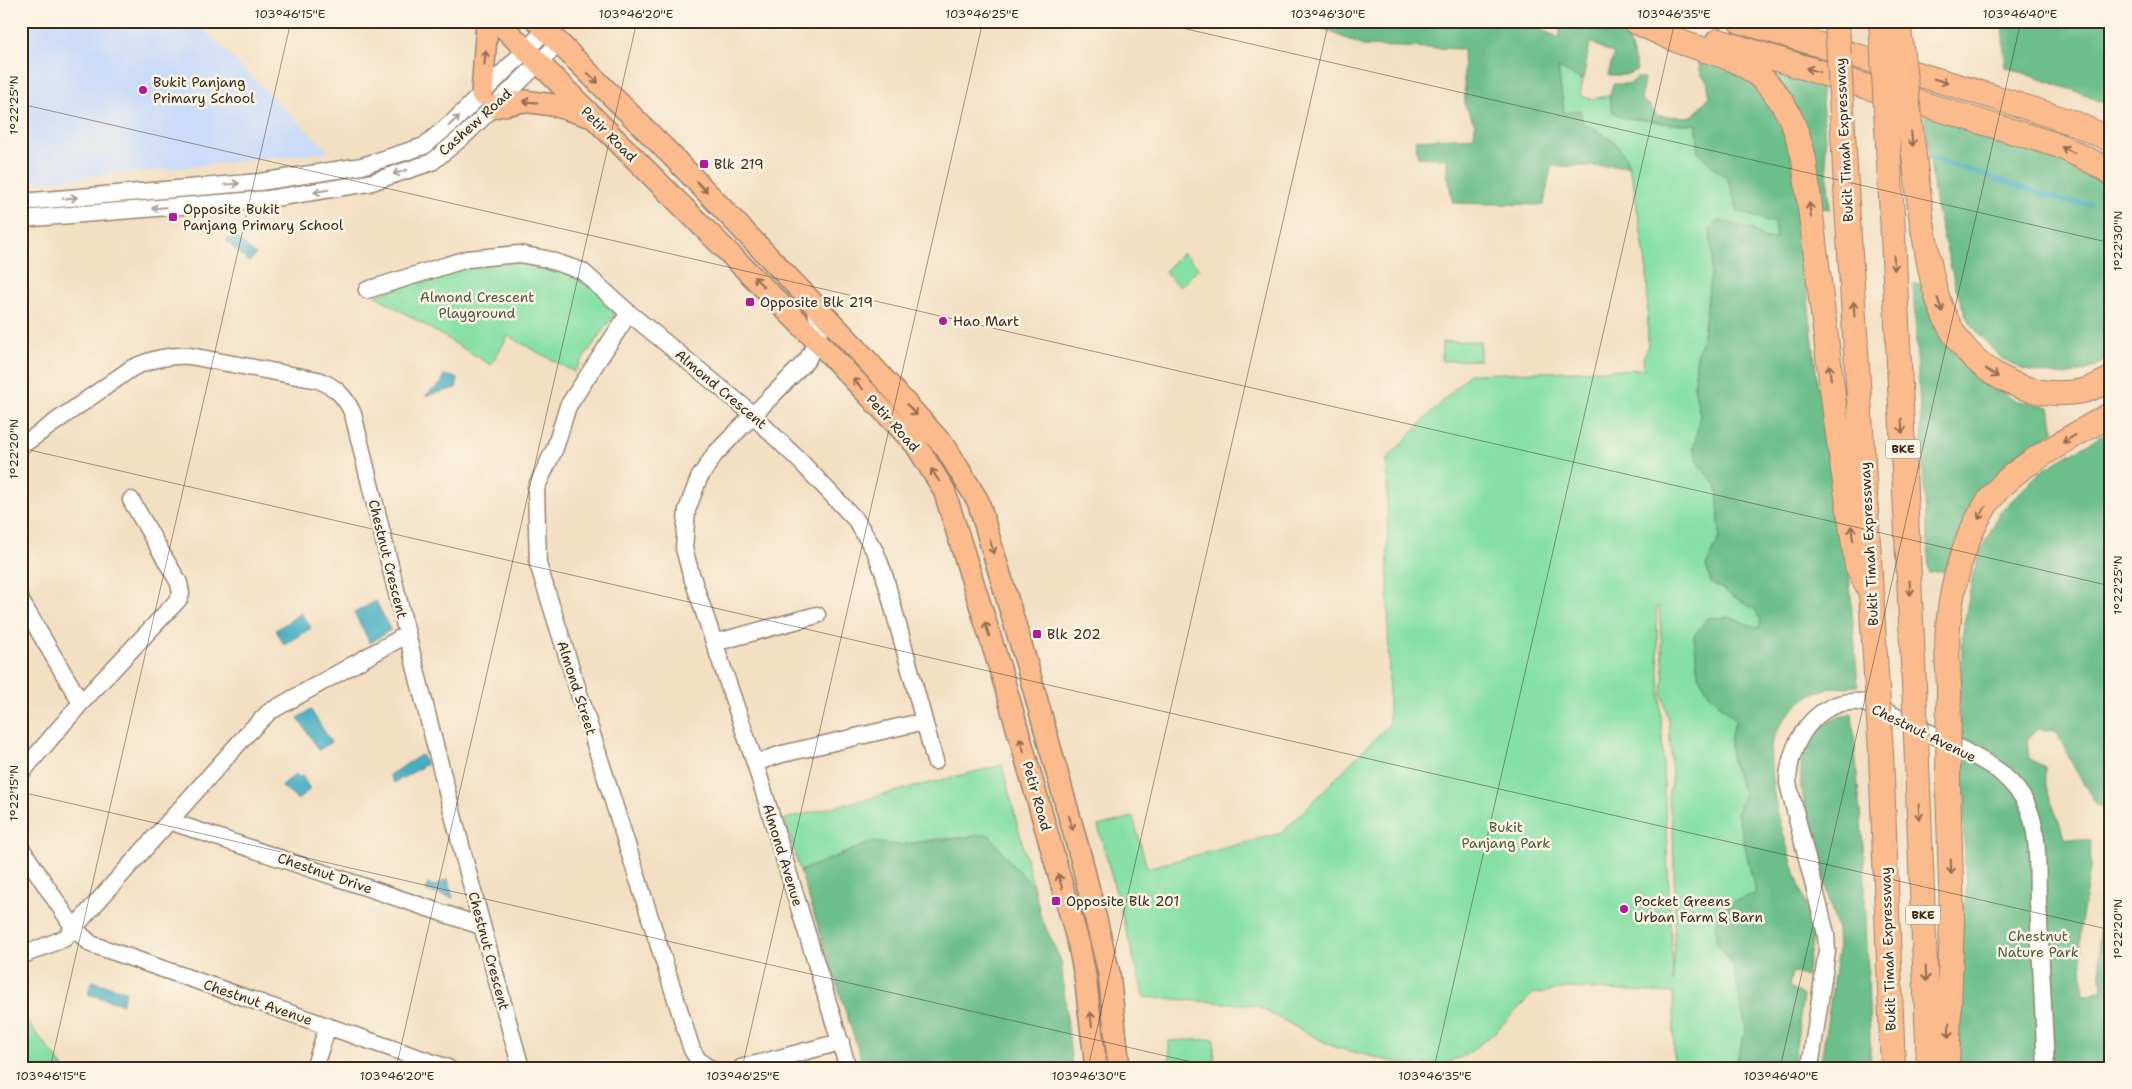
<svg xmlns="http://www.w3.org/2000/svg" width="2132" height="1089" viewBox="0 0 2132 1089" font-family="'Shantell Sans',sans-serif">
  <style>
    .built { fill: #cadcf9 }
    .green { fill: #86e0a6; stroke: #608562; fill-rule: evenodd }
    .forest { fill: #6cbe8b; stroke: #547454 }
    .water { fill: #45adc4; stroke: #406c71 }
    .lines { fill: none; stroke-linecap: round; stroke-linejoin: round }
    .stream { stroke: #45adc4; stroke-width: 4.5 }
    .minor-casing { stroke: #978470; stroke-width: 19 }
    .major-casing { stroke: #978470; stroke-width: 24 }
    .highway-casing { stroke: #978470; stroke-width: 26 }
    .minor { stroke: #fff; stroke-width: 16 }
    .major { stroke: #fbbb8d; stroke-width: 21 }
    .highway { stroke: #fbbb8d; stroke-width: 24 }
    .highway-bridge-casing { stroke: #978470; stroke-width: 26; stroke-linecap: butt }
    .highway-bridge { stroke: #fbbb8d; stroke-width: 24 }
    .oneway { stroke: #916b50 }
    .oneway2 { stroke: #a79f9a }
    .ticks { fill: none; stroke: #3b2a1e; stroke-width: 1; stroke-opacity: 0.45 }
    .poi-dot { fill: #b5179e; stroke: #fcf5e5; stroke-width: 2 }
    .labels { text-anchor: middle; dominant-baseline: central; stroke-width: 5; stroke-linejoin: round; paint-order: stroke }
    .shield { fill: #fcf5e5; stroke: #75675a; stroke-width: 1 }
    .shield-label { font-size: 12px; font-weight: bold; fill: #3b2a1e }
    .poi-label { font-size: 14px; fill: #3b2a1e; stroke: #fcf5e5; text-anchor: start }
    .street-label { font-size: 14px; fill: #3b2a1e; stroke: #fcf5e5 }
    .park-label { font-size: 14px; fill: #4e5840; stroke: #fcf5e5 }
    .neatline { fill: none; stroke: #3b2a1e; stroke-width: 2 }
    .ticks-label { font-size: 12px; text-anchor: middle; fill: #3b2a1e }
  </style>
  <rect width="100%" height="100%" fill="#fcf5e5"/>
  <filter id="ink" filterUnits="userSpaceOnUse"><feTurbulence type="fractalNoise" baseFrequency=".02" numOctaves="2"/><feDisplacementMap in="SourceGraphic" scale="10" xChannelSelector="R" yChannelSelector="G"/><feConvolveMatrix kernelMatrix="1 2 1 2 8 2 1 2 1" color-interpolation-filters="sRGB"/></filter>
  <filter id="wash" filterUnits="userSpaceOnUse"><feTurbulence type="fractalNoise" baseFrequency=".0096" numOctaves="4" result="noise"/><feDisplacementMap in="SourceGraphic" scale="20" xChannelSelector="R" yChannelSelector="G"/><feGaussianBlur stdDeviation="1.12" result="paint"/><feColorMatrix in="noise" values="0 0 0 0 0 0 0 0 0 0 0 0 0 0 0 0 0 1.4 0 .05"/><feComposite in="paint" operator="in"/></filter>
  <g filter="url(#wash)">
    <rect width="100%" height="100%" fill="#f3dfc2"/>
    <!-- built -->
    <path class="built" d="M21 21H159L165 27H201L329 152 21 184Z"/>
    <!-- green -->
    <path class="green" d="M1558 67 1583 80 1580 96 1592 99 1609 96 1613 112 1623 118 1647 120 1669 124H1697L1698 151 1710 164 1729 181 1738 211 1774 222 1776 239H1764L1753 230H1710L1713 256 1703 336 1697 355 1694 386 1700 415 1694 449 1699 465 1717 486 1720 537 1706 566 1711 582 1756 610 1761 620 1759 628 1728 617 1694 636 1698 675 1709 694 1736 720C1723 747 1734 767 1744 793L1737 813 1756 894 1735 901 1716 942 1733 965 1746 1029 1737 1060V1068H1674L1673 993 1567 988 1533 994 1496 1031 1468 1054 1446 1064H1402L1334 1047 1254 1005 1144 997 1098 826 1133 817 1147 868 1282 833 1389 724 1387 459 1469 374 1644 369 1643 358 1648 345 1647 271 1633 181 1626 159 1614 141 1564 113ZM1656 607H1659L1664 675 1662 694 1669 721 1672 777 1668 798 1673 828 1675 906 1673 982Z
      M1183 253 1199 268 1180 287 1164 272Z
      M496 258 568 268 619 307 574 372 508 336 491 365 376 296 467 262Z
      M1480 341V360L1442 361V342Z
      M1002 765 1033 885 1010 862 989 835 958 839 942 838 900 845 872 842 800 871 785 819Z
      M21 1014 64 1068H21Z
      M1214 1039 1215 1068H1170L1169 1041Z"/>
    <!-- forest -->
    <path class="forest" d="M1305 21H1502L1512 25 1533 26 1560 38 1559 21H1594L1627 32 1637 70 1625 75H1608L1614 54 1590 42 1583 80 1558 68 1564 113 1580 110 1583 123C1604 135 1621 142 1629 166H1551L1544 205 1453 203 1447 174V159L1418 157 1415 140 1474 137 1475 124 1465 105 1463 49 1363 46Z
      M2002 21H2111V107L2087 95 2005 67Z
      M1697 55 1752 79 1789 130 1818 388 1824 398 1847 548 1858 686C1844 687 1826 687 1813 694 1796 703 1775 726 1771 746 1770 752 1771 759 1771 765 1773 816 1796 871 1810 920L1813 936 1806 976 1792 972 1789 986 1803 996 1793 1068H1737V1060L1746 1029 1733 965 1716 942 1717 912 1735 901 1756 893 1737 813 1744 793C1734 767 1723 747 1736 720L1709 694 1698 675 1694 636 1707 618 1728 617 1759 628 1761 620 1755 610 1711 582 1706 566 1720 537 1717 486 1699 465 1694 449 1700 415 1694 386 1697 355 1703 336 1713 257 1710 230 1718 220 1753 230 1764 239H1776L1774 223 1738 211 1729 181 1710 164 1698 151 1697 124H1669L1647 120 1623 118 1613 112 1609 96 1613 84H1630L1636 78H1644L1641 100 1650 106 1657 116 1692 117 1710 96 1707 82 1701 74Z
      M1774 69 1821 84 1830 209 1822 208 1772 77Z
      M1924 114 2043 149 2111 183V356L2095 367 2070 375 2050 374 2024 370 2001 358 1979 334 1966 317 1957 292 1936 207Z
      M1913 284H1923L1932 318 1948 346 1983 381 2014 400 2050 407 2054 432C1989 467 1977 506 1949 570L1929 573Z
      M2111 430V812L2096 804 2075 769 2056 731 2037 729 2027 740 2029 759 2045 767V784L2065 838 2091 841 2090 868 2080 929 2084 996 2102 989C2100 958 2093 901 2111 875V1068H1952L1948 987 1966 893 1959 707 1963 631 1973 573 1984 544 2001 511 2040 472Z
      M1852 713 1864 857 1871 1068H1820L1838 950 1837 930 1801 789C1798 750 1812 723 1852 713Z
      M989 834 1010 862 1033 885 1041 917 1061 961 1072 1068H864L800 871 872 842 900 845Z"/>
    <!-- water -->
    <path class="water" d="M232 234 256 255 249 262 226 241Z
      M444 375 458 378 456 388 425 396 442 383Z
      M376 601 390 630 370 643 354 613Z
      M301 613 311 628 284 645 276 630Z
      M311 710 331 742 319 750 298 718Z
      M421 755 427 764 394 783 389 775Z
      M296 774 299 777 302 776 310 789 298 800 281 786Z
      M448 879 453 898 426 891 428 884 435 886Z
      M92 981 126 991 122 1004 88 994Z"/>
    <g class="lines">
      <!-- stream -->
      <path class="stream" d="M1928 157 2063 201 2090 204"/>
    </g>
  </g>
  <g filter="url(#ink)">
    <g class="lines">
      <!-- minor casing -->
      <g class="minor-casing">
        <path id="minor" d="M21 202 260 182 362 166 424 146 454 121 546 30
          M21 219 268 199 369 183 432 162 466 134 559 43
          M367 290 467 259 519 254 546 259 582 271 629 313 743 406 800 461 856 520 876 553 884 574 935 761
          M813 304C824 327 819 339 807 360L715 454 699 478 687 510 684 548 690 571 755 763 848 1068
          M629 313 568 406 555 448 536 488 538 564 692 1050 699 1061 709 1068
          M21 446 132 368C152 359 168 355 190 356L318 380C336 387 345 396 353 414 406 633 460 851 521 1068
          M21 601 81 703
          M714 643 817 615
          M755 763 782 754 912 724H924
          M21 773 81 703 179 599 181 594 179 583 131 500
          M169 821 481 926
          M21 848 74 928 91 944 448 1068
          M21 956 65 938 247 734 269 712 406 635
          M314 1068 328 1026
          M741 1068 841 1042
          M1810 1068 1827 951 1826 934 1788 783C1788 744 1815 699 1859 702 1875 704 1988 761 2001 773 2011 782 2021 793 2027 805 2040 831 2037 873 2038 902 2041 957 2043 1012 2046 1068"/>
      </g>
      <!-- major casing -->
      <g class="major-casing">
        <path id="major" d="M497 21 817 341 916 445 944 490 1002 675 1079 945 1085 976 1096 1068
          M537 21 673 157 856 348 946 448 978 501 1027 665 1082 862 1109 973 1119 1068
          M482 94 487 21
          M494 107 524 101 553 105 589 116"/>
      </g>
      <!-- highway casing -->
      <g class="highway-casing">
        <path id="highway" d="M1634 21C1650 28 1666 36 1683 43 1700 49 1718 53 1734 60 1775 79 1795 118 1804 159L1836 420 1857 566 1872 594
          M1740 21 1997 98 2074 123 2111 140
          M1718 41 2060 146 2101 166 2111 173
          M1847 205 1876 673
          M1892 215 1914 684
          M1922 223C1928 254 1931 286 1944 315 1968 369 2024 402 2083 391 2092 389 2102 383 2111 379
          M1949 688C1948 668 1946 647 1948 627 1952 575 1971 508 2014 474 2044 451 2079 433 2111 414
          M1881 753 1893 1068
          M1917 763 1929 1068
          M1947 1068 1952 919 1948 783"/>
      </g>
      <!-- minor -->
      <use href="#minor" class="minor"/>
      <!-- major -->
      <use href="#major" class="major"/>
      <!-- highway -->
      <use href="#highway" class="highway"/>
      <!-- highway-bridge casing -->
      <g class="highway-bridge-casing">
        <path id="highway-bridge" d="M1837 21 1847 205
          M1881 21 1892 215
          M1898 21 1922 223
          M1876 673 1881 753
          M1914 684 1917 763
          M1948 783 1949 688"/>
      </g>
      <!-- highway-bridge -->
      <use href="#highway-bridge" class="highway-bridge"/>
    </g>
    <!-- one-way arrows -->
    <defs><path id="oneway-shaft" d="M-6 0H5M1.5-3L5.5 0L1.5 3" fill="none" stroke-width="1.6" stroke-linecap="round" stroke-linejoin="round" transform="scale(1.25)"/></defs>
    <g class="oneway">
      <use href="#oneway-shaft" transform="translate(485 58) rotate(-86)"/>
      <use href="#oneway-shaft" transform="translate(1813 70) rotate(-163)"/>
      <use href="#oneway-shaft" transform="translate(593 78) rotate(45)"/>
      <use href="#oneway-shaft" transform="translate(1941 81) rotate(17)"/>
      <use href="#oneway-shaft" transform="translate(530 102) rotate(-176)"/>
      <use href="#oneway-shaft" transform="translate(1912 139) rotate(83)"/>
      <use href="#oneway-shaft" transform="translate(2068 150) rotate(-155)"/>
      <use href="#oneway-shaft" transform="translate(702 187) rotate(46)"/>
      <use href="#oneway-shaft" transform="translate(1810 210) rotate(-97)"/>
      <use href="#oneway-shaft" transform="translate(1894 263) rotate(87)"/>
      <use href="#oneway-shaft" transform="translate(759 282) rotate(-134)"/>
      <use href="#oneway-shaft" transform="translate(1940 305) rotate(70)"/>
      <use href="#oneway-shaft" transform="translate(1854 309) rotate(-94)"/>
      <use href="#oneway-shaft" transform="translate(1830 372) rotate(-97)"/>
      <use href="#oneway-shaft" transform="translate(1992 373) rotate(33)"/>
      <use href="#oneway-shaft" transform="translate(858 384) rotate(-134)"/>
      <use href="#oneway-shaft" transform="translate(912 410) rotate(48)"/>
      <use href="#oneway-shaft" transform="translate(1902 426) rotate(87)"/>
      <use href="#oneway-shaft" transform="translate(2069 439) rotate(149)"/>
      <use href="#oneway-shaft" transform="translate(935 475) rotate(-123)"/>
      <use href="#oneway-shaft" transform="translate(1982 513) rotate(120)"/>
      <use href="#oneway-shaft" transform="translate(1852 533) rotate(-98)"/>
      <use href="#oneway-shaft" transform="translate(992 547) rotate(73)"/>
      <use href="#oneway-shaft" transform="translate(1910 588) rotate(87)"/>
      <use href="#oneway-shaft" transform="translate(987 629) rotate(-107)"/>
      <use href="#oneway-shaft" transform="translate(1022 745) rotate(-106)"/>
      <use href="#oneway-shaft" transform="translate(1919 812) rotate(88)"/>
      <use href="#oneway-shaft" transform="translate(1071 823) rotate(74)"/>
      <use href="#oneway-shaft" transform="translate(1951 867) rotate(88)"/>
      <use href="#oneway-shaft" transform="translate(1060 881) rotate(-106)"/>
      <use href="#oneway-shaft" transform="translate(1926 974) rotate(88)"/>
      <use href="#oneway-shaft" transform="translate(1091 1019) rotate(-97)"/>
      <use href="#oneway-shaft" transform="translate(1949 1030) rotate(92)"/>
    </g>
    <g class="oneway2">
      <use href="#oneway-shaft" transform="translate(454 121) rotate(-42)"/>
      <use href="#oneway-shaft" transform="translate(400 172) rotate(162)"/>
      <use href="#oneway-shaft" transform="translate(232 184) rotate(-5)"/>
      <use href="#oneway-shaft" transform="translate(321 191) rotate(171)"/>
      <use href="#oneway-shaft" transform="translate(70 198) rotate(-5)"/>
      <use href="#oneway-shaft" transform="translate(159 208) rotate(175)"/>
    </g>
  </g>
  <!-- ticks -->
  <path class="ticks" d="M1152 21 2111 243M21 104 2111 586M21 448 2111 930M21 792 1218 1068M50 1068 291 21M396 1068 637 21M742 1068 983 21M1088 1068 1329 21M1434 1068 1675 21M1780 1068 2021 21"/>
  <!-- markers -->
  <g class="poi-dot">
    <circle cx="143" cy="90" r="5"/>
    <rect x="699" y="159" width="10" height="10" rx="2.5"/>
    <rect x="168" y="212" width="10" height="10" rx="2.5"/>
    <rect x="745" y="297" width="10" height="10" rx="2.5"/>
    <circle cx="943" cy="321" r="5"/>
    <rect x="1032" y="629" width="10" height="10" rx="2.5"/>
    <rect x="1051" y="896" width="10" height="10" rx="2.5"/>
    <circle cx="1624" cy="909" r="5"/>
  </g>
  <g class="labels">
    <!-- shield labels -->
    <g class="shield">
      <rect x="1885.5" y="439.5" width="35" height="19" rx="4"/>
      <rect x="1905.5" y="905.5" width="35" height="19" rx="4"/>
    </g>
    <g class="shield-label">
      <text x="1903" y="449">BKE</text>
      <text x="1923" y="915">BKE</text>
    </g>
    <!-- poi labels -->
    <g class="poi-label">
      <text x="153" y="82">Bukit Panjang<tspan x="153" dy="16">Primary School</tspan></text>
      <text x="714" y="164">Blk 219</text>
      <text x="183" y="209">Opposite Bukit<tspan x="183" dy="16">Panjang Primary School</tspan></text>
      <text x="760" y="302">Opposite Blk 219</text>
      <text x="953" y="321">Hao Mart</text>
      <text x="1047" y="634">Blk 202</text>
      <text x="1066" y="901">Opposite Blk 201</text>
      <text x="1634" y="901">Pocket Greens<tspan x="1634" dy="16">Urban Farm &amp; Barn</tspan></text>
    </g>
    <!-- street labels -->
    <g class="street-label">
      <text transform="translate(475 122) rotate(-42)">Cashew Road</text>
      <text transform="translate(609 134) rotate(45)">Petir Road</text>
      <text transform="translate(1844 140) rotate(-93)">Bukit Timah Expressway</text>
      <text transform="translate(721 389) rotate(40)">Almond Crescent</text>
      <text transform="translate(893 423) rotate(48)">Petir Road</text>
      <text transform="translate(1869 544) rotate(-93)">Bukit Timah Expressway</text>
      <text transform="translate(388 559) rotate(76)">Chestnut Crescent</text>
      <text transform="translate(577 688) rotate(72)">Almond Street</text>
      <text transform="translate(1924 733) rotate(26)">Chestnut Avenue</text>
      <text transform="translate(1037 796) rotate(74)">Petir Road</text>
      <text transform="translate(783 855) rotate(73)">Almond Avenue</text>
      <text transform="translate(325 873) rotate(19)">Chestnut Drive</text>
      <text transform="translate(1888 949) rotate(-92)">Bukit Timah Expressway</text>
      <text transform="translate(489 951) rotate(75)">Chestnut Crescent</text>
      <text transform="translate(258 1002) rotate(19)">Chestnut Avenue</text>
    </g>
    <!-- park labels -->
    <g class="park-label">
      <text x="477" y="297">Almond Crescent<tspan x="477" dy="16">Playground</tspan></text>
      <text x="1506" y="827">Bukit<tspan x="1506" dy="16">Panjang Park</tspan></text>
      <text x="2038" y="936">Chestnut<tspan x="2038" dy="16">Nature Park</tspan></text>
    </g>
  </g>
  <!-- margin -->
  <rect width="2132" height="1089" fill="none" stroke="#fcf5e5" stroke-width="55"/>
  <rect x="28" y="28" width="2076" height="1034" class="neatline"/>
  <g class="ticks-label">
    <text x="290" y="18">103°46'15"E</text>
    <text x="636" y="18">103°46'20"E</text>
    <text x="982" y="18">103°46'25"E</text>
    <text x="1328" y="18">103°46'30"E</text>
    <text x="1674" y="18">103°46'35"E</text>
    <text x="2020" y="18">103°46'40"E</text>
    <text transform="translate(14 105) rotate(-90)" y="4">1°22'25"N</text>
    <text transform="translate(2118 241) rotate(-90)" y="4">1°22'30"N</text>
    <text transform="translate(14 449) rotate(-90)" y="4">1°22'20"N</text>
    <text transform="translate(2118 585) rotate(-90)" y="4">1°22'25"N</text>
    <text transform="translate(14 793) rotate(-90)" y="4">1°22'15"N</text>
    <text transform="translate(2118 929) rotate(-90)" y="4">1°22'20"N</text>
    <text x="51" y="1080">103°46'15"E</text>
    <text x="397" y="1080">103°46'20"E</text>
    <text x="743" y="1080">103°46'25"E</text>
    <text x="1089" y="1080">103°46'30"E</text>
    <text x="1435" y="1080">103°46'35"E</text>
    <text x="1781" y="1080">103°46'40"E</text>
  </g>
</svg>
